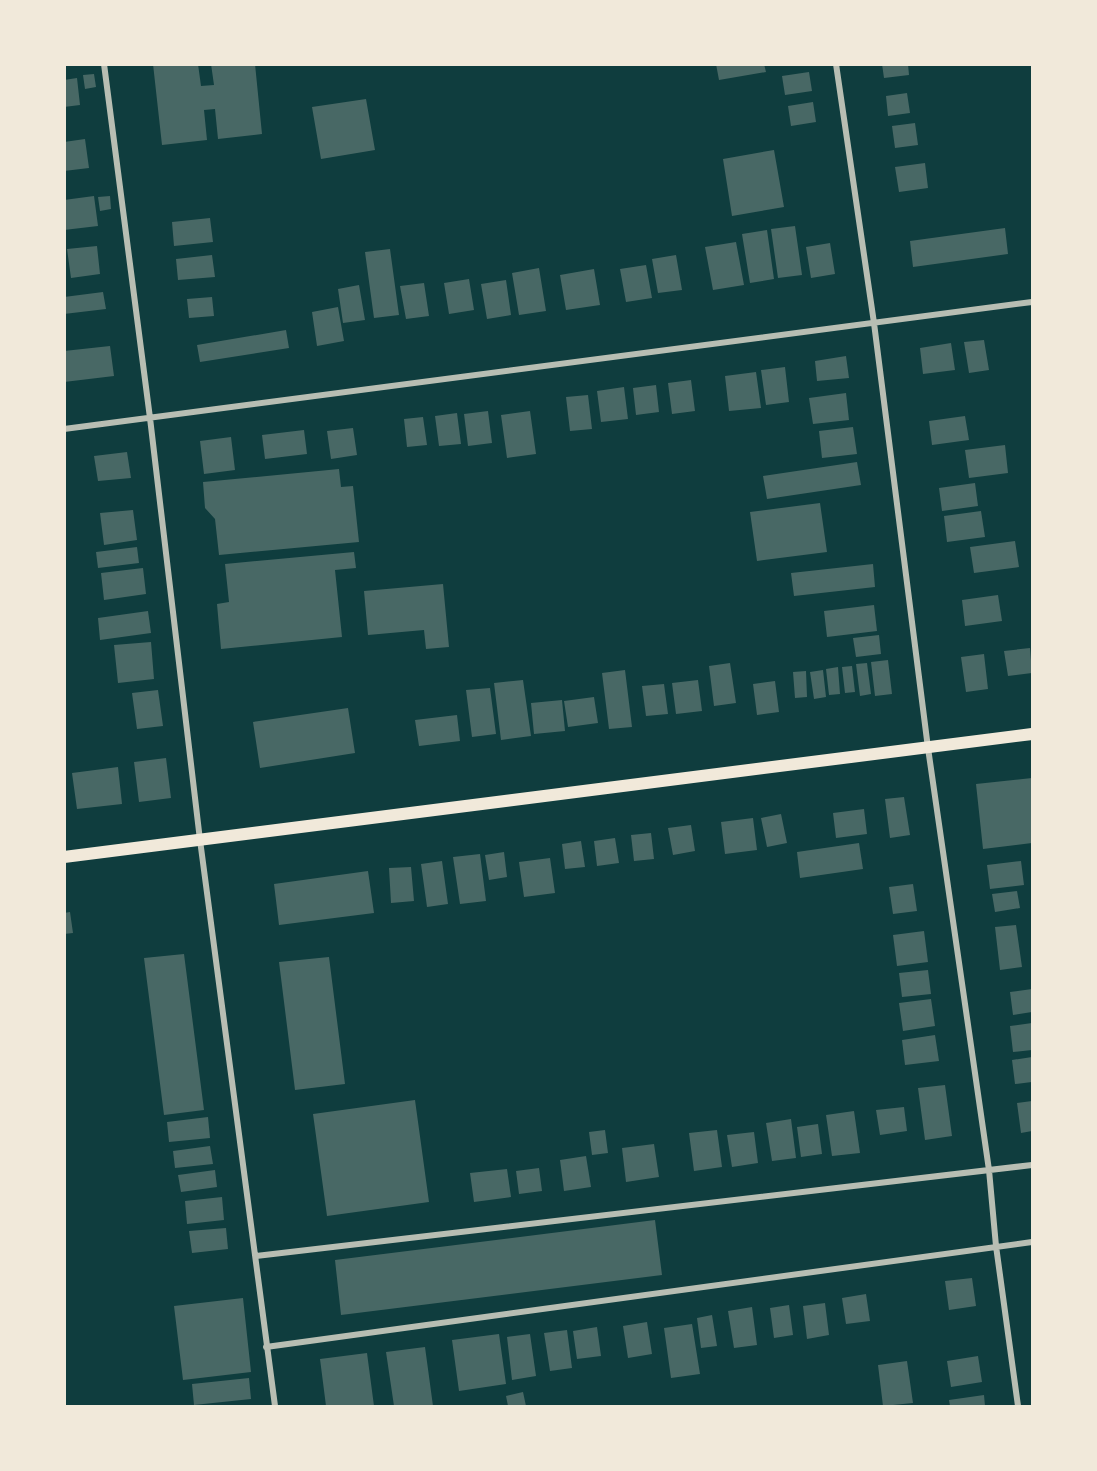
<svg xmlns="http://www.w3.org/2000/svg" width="1097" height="1471" viewBox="0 0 1097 1471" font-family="Montserrat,sans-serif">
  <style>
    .building { fill: #486865 }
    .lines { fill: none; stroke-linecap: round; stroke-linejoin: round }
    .minor { stroke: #b8beb3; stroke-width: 6 }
    .secondary { stroke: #f1e9da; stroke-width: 12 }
  </style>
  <rect width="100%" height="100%" fill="#0f3d3e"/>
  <!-- building -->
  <path class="building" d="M153 64H198L201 86 214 85 211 64H255L262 134 218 139 215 109 204 110 207 140 162 145Z
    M716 64H764L766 72 719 80Z
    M882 64H908L909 75 884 78Z
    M809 72 812 91 785 95 782 76Z
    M94 74 96 87 85 89 83 75Z
    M77 78 80 105 64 107V80Z
    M907 93 910 113 888 116 886 96Z
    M366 99 375 150 321 159 312 107Z
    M813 102 816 122 791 126 788 106Z
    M915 123 918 145 895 148 892 126Z
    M85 139 89 168 64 171V142Z
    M774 150 784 207 732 216 723 159Z
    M925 163 928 188 899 192 895 167Z
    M94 196 98 226 64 230V200Z
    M110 196 111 209 100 211 98 197Z
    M210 218 213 242 174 246 172 222Z
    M795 226 802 275 778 278 771 229Z
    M1005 228 1008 254 913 267 910 241Z
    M767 230 774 279 750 283 742 234Z
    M736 242 744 285 713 290 705 247Z
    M830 243 835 274 811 278 806 247Z
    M97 246 100 274 71 278 67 249Z
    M390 249 399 315 374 318 365 252Z
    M212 255 215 277 178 280 176 259Z
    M676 255 682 290 658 293 652 259Z
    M646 265 652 298 626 302 620 269Z
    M539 268 546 311 519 315 512 273Z
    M594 269 600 305 566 310 560 275Z
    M469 279 474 310 449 314 444 283Z
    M506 280 511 315 487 319 481 284Z
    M424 283 429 316 406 319 400 286Z
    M359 285 365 320 343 323 338 289Z
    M103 292 106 309 64 314V297Z
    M212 297 214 316 189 318 187 299Z
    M338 307 344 341 317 346 312 312Z
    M286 330 289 348 200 362 197 345Z
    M984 340 989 370 969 373 964 342Z
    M951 343 955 370 923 374 920 348Z
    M110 346 114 376 64 382V351Z
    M846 356 849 378 817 381 815 361Z
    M785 367 789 402 766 405 761 370Z
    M756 372 761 408 729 411 725 376Z
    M691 380 695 411 672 414 668 383Z
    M656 385 659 412 636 415 633 388Z
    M624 387 628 419 601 422 597 391Z
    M846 393 849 420 813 424 809 398Z
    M588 395 592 429 570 431 566 397Z
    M488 411 492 443 468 446 464 414Z
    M530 411 536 454 507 458 501 415Z
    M457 413 461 444 439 446 435 416Z
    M965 416 969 440 932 445 929 421Z
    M423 417 427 445 407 447 404 419Z
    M853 427 857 454 822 458 819 431Z
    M353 428 357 455 331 459 327 431Z
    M304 430 307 454 265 459 262 435Z
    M231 437 235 470 204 474 200 441Z
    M1005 445 1008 473 969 478 965 450Z
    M127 452 131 478 98 481 94 456Z
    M857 462 861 485 767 499 763 476Z
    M339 469 341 487 353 486 359 542 219 555 215 519 205 508 203 482Z
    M975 483 978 506 942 511 939 488Z
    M820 503 827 552 757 561 750 512Z
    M133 510 137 540 104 545 100 513Z
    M981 511 985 537 947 542 944 516Z
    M1015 541 1019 567 974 573 970 547Z
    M137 547 139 563 98 568 96 552Z
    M354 552 356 568 335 570 342 637 221 649 217 604 229 602 225 564Z
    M873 564 875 587 794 596 791 573Z
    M143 568 146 594 104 600 101 573Z
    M443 584 449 647 426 649 424 630 368 635 364 591Z
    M998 595 1002 621 965 626 962 600Z
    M874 605 877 631 827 637 824 611Z
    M148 611 151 633 100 640 98 618Z
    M879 635 881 654 856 657 853 638Z
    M151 642 154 679 118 683 114 645Z
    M1030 648 1032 673 1008 676 1004 651Z
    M984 654 988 689 966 692 961 657Z
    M888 660 892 694 875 696 871 662Z
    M730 663 736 703 714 706 709 666Z
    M867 663 871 694 860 696 856 664Z
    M852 666 855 692 845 693 842 667Z
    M838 667 840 694 829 695 826 669Z
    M625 670 632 727 609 729 602 673Z
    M823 670 826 697 814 699 810 672Z
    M806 671 807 697 795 698 793 672Z
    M523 680 531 736 501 740 494 683Z
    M698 680 702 711 676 714 672 683Z
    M775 681 779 712 757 715 753 684Z
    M664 684 668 714 646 716 642 686Z
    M490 688 496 734 472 737 466 690Z
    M158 690 163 726 137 729 132 693Z
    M594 697 598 723 568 727 564 701Z
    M562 700 565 731 534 734 531 703Z
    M348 708 355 753 260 768 253 722Z
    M457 715 460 741 419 746 415 720Z
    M166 758 171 798 139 802 134 762Z
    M118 767 122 804 77 809 72 773Z
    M1032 778V843L983 849 976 784Z
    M904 797 910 835 890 838 885 799Z
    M864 809 867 834 836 838 833 813Z
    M781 814 787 843 767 847 761 818Z
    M753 818 757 850 725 854 721 822Z
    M691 825 695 851 673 855 668 828Z
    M651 833 654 859 634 861 631 835Z
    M615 838 619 863 597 866 594 841Z
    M581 841 585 867 565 869 562 844Z
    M859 843 863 869 800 878 797 852Z
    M504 852 507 877 489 880 485 855Z
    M480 854 486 901 460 904 453 857Z
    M550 858 555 893 524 897 519 862Z
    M442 861 448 904 427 907 421 864Z
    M1021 861 1024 885 990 889 987 865Z
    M411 867 414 901 391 903 389 868Z
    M368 871 374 913 279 925 274 884Z
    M913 884 917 911 893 914 889 887Z
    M1017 891 1020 908 995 912 992 894Z
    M70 912 73 933 64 934V913Z
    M1016 925 1022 967 1000 970 995 927Z
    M924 931 928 962 897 966 893 935Z
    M184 954 204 1110 164 1115 144 958Z
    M329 957 345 1084 295 1090 279 962Z
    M928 970 931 994 902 997 899 973Z
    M1032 989V1012L1013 1015 1010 992Z
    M931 999 935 1026 903 1031 899 1003Z
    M1032 1023V1050L1013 1052 1010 1026Z
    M935 1035 939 1061 905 1065 902 1040Z
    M1032 1057V1082L1015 1084 1012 1060Z
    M945 1085 952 1136 925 1140 918 1088Z
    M415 1100 429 1202 327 1216 313 1114Z
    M1032 1101V1131L1021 1133 1017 1103Z
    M904 1107 907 1131 880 1135 876 1110Z
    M854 1111 860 1153 832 1156 826 1115Z
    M208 1117 210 1138 169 1142 167 1122Z
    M791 1119 796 1158 772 1161 766 1123Z
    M818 1124 822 1154 801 1157 797 1127Z
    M605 1130 608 1153 592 1155 589 1132Z
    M717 1130 722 1167 694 1171 689 1133Z
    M754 1132 758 1163 732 1167 727 1135Z
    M654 1144 659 1177 626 1182 622 1148Z
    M210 1146 213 1164 175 1168 173 1151Z
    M586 1156 591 1187 564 1191 560 1160Z
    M539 1168 542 1191 519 1194 516 1171Z
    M507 1169 511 1197 474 1202 470 1173Z
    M215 1170 217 1187 181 1192 178 1175Z
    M222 1197 224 1220 187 1224 185 1201Z
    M655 1220 662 1275 341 1315 335 1260Z
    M226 1228 228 1249 192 1253 189 1231Z
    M972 1278 976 1306 949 1310 945 1281Z
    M866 1294 870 1321 846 1324 842 1298Z
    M243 1298 251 1372 183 1380 174 1306Z
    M825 1303 829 1335 807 1339 803 1306Z
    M789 1305 793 1335 774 1338 770 1308Z
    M752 1307 757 1345 734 1348 728 1311Z
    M712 1315 717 1346 701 1348 697 1318Z
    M647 1322 652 1354 628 1358 623 1326Z
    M692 1324 700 1374 671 1378 664 1328Z
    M597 1327 601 1356 577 1359 573 1331Z
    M567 1330 572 1368 550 1371 544 1333Z
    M499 1334 506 1384 459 1391 452 1340Z
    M530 1334 536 1376 512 1380 507 1337Z
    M425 1347 433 1406H394L386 1352Z
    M367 1353 374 1406H326L320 1359Z
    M978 1356 982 1382 951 1387 947 1361Z
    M907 1361 913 1403 883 1406 878 1365Z
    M249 1378 251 1399 194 1405 192 1384Z
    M523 1392 526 1406H508L506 1396Z
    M984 1395 985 1406H950L949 1400Z"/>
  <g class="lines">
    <!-- minor -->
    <path class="minor" d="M104 64 150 418 200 840 275 1406
      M836 64 874 323 928 748 989 1170 996 1246 1018 1406
      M64 429 1032 302
      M256 1256 1032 1165
      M266 1347 1032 1242"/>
    <!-- secondary -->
    <path class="secondary" d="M64 857 1032 734"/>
  </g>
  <!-- border -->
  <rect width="1097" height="1471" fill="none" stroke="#f1e9da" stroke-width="132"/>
</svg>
